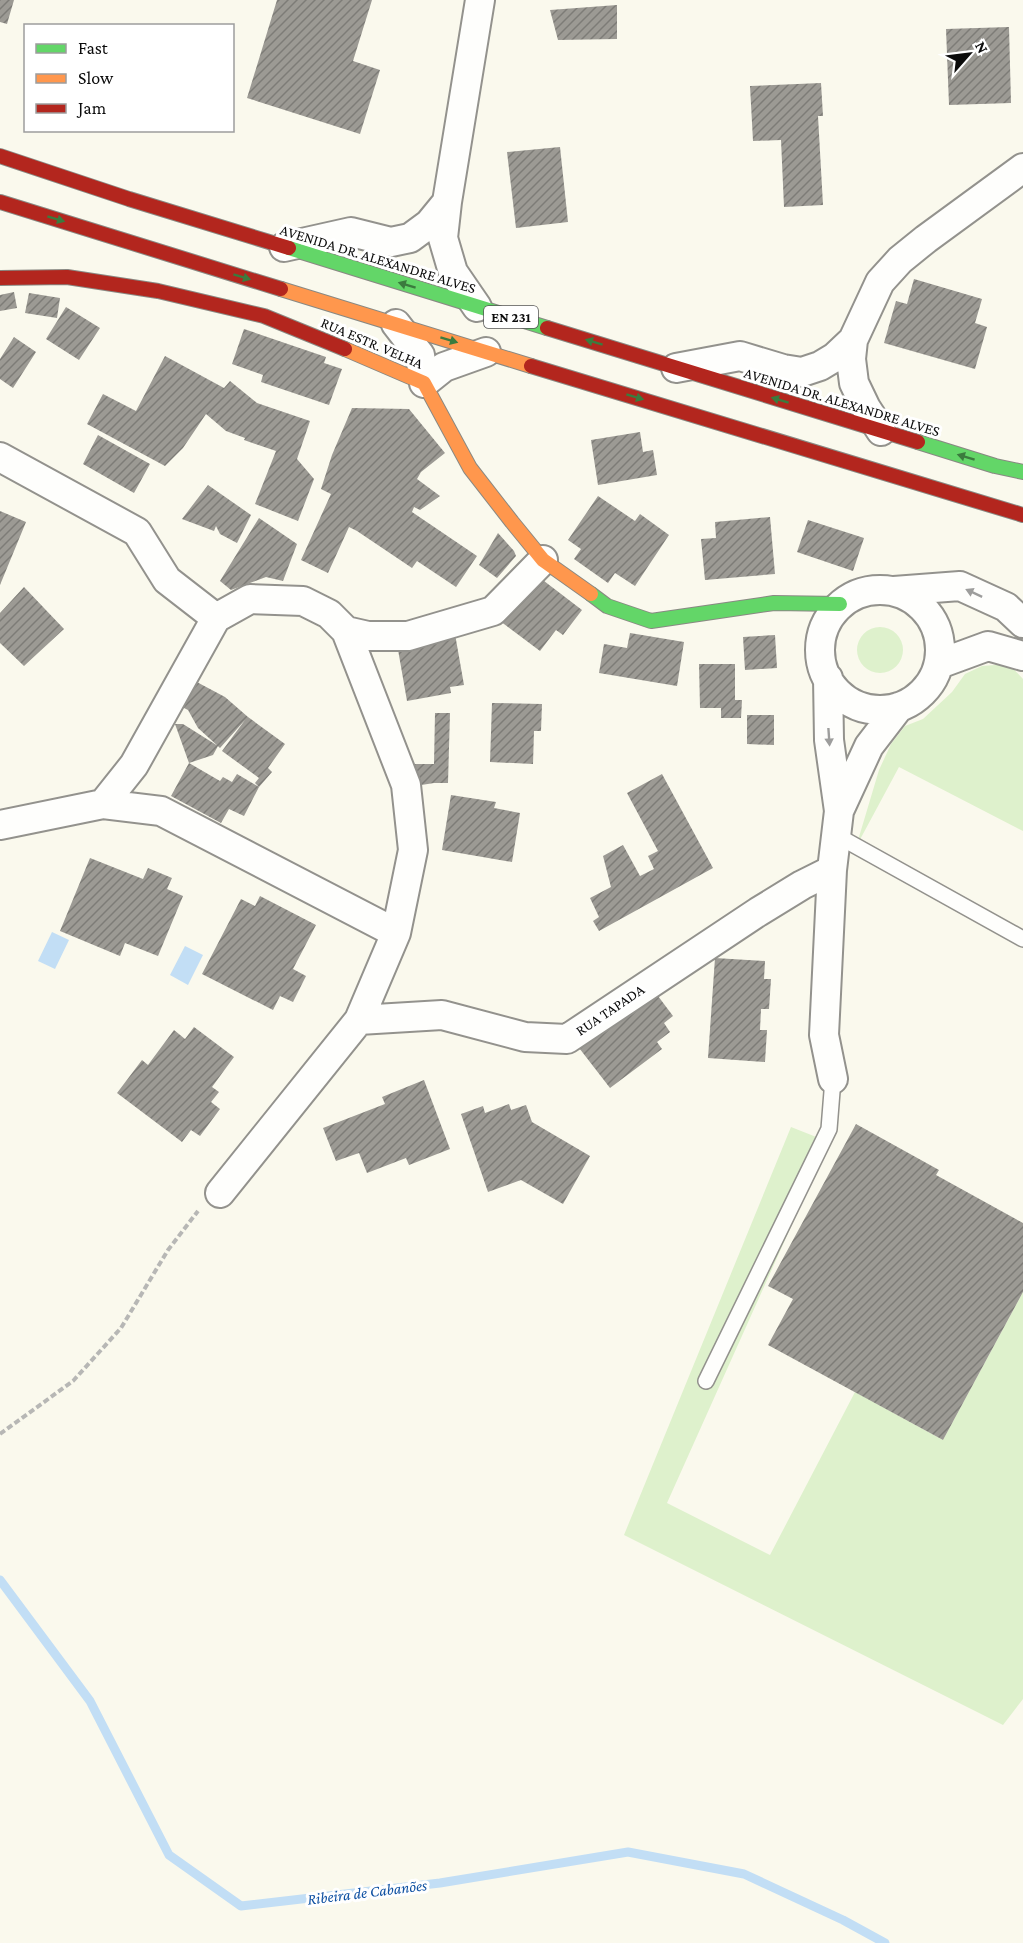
<svg xmlns="http://www.w3.org/2000/svg" width="1023" height="1943" viewBox="0 0 1023 1943" font-family="'Crimson Pro',serif">
  <style>
    .grass { fill: #def1cc }
    .water { fill: #c2def5 }
    .lines { fill: none; stroke-linecap: round; stroke-linejoin: round }
    .stream { stroke: #c2def5; stroke-width: 9 }
    .building { fill: url(#building-hatch) }
    .lane-casing { stroke: #93928d; stroke-width: 18 }
    .street-casing { stroke: #93928d; stroke-width: 32 }
    .fast-casing { stroke: #898983; stroke-width: 16 }
    .slow-casing { stroke: #898983; stroke-width: 16 }
    .jam-casing { stroke: #898983; stroke-width: 16 }
    .path { stroke: #b7b7b5; stroke-width: 4; stroke-dasharray: 6 3; stroke-linecap: butt }
    .lane { stroke: #fefefc; stroke-width: 15 }
    .street { stroke: #fefefc; stroke-width: 28 }
    .fast { stroke: #63d668; stroke-width: 14 }
    .slow { stroke: #ff974d; stroke-width: 14 }
    .jam { stroke: #b3261e; stroke-width: 14 }
    .oneway { fill: #3b7b3e }
    .oneway2 { fill: #9d9d9c }
    .labels { text-anchor: middle; dominant-baseline: central; stroke-width: 6; stroke-linejoin: round; paint-order: stroke }
    .shield { fill: #fff; stroke: #545454; stroke-width: 1.5 }
    .shield-label { font-size: 14px; font-weight: bold; fill: #0b0b0b }
    .street-label { font-size: 15px; fill: #0b0b0b; stroke: #fff }
    .water-label { font-size: 16px; font-style: italic; fill: #0f51a2; stroke: #fff }
  </style>
  <defs>
    <pattern id="building-hatch" width="6" height="6" patternUnits="userSpaceOnUse" patternTransform="scale(1.5)"><rect width="6" height="6" fill="#9c9a94"/><path d="M-1 1l2-2M0 6l6-6M5 7l2-2" fill="none" stroke="#7d7c77"/></pattern>
  </defs>
  <rect width="100%" height="100%" fill="#faf9ed"/>
  <!-- grass -->
  <path class="grass" d="M857 650a23 23 0 1 1 46 0a23 23 0 1 1-46 0Z
    M1009 664 1023 679V831L899 767 856 847 879 770 891 744 905 726 923 719 952 692 965 674 982 666Z
    M791 1127 829 1142 667 1503 770 1555 855 1392 943 1440 1023 1292V1699L1003 1725 624 1535Z"/>
  <!-- water -->
  <path class="water" d="M52 932 69 940 55 969 38 961Z
    M185 946 203 955 188 985 170 975Z"/>
  <g class="lines">
    <!-- stream -->
    <path class="stream" d="M0 1580 90 1701 169 1855 241 1906 440 1883 628 1852 744 1874 843 1920 885 1943"/>
  </g>
  <!-- building -->
  <path class="building" d="M0 0H14L7 24 0 22Z
    M277 0H372L353 61 380 70 360 134 247 98Z
    M617 5V39L558 40 550 10Z
    M1009 27 1011 103 949 105 946 29Z
    M821 83 823 116H818L823 205 784 207 781 140 753 141 750 86Z
    M560 147 568 222 516 228 507 152Z
    M914 279 982 299 975 323 987 327 975 369 884 343 896 301 907 304Z
    M14 292 17 308 0 311V295Z
    M29 293 60 298 57 318 25 313Z
    M66 307 100 328 79 360 46 339Z
    M244 329 326 357 324 363 342 369 329 405 261 382 263 375 232 364Z
    M14 337 36 352 13 388 0 379V359Z
    M165 356 224 388 230 381 257 403 310 421 297 459 314 479 298 521 255 504 276 451 244 440 245 438 226 431 206 414 183 448 165 466 87 424 103 394 136 411Z
    M352 408 409 409 445 453 421 472 417 479 440 496 420 510 414 507 412 512 477 556 456 587 417 561 412 568 357 531 349 527 328 573 301 560 331 494 321 489 332 455Z
    M640 432 643 452 653 450 657 475 598 485 591 440Z
    M98 435 150 464 134 493 83 464Z
    M208 485 251 515 237 543 220 534 216 526 214 531 182 519Z
    M598 496 635 521 640 514 669 535 635 586 615 573 608 583 574 559 581 549 568 540Z
    M0 511 26 522 0 585Z
    M770 517 775 574 705 580 701 539 716 538 715 522Z
    M259 518 297 544 283 581 266 577 231 590 220 581Z
    M808 520 864 538 853 571 797 552Z
    M498 533 514 551 516 556 497 578 479 565Z
    M531 571 582 610 563 635 556 630 540 651 496 618Z
    M24 587 64 629 24 666 0 643V613Z
    M630 633 684 642 677 686 599 673 604 644 627 648Z
    M455 634 464 685 450 687 451 693 407 701 397 644Z
    M775 635 777 668 745 670 743 637Z
    M699 664H735V700H742L741 718H721V708H700Z
    M193 680 225 697 248 717 285 744 268 768 272 772 259 787 244 816 229 809 221 823 171 796 189 763 175 724H183L218 746 213 755 189 763 220 781 223 777 232 782 237 774 259 787 255 783 259 778 222 751 245 720 220 748 198 728 188 710 180 706Z
    M492 703 542 704 541 731H534L533 764 490 762Z
    M435 713H450L448 783H434L415 786 410 764H434Z
    M747 715H774V745L747 744Z
    M662 774 713 868 599 931 593 921 599 917 590 898 611 887 603 856 623 845 640 876 654 869 648 856 658 851 627 793Z
    M451 795 496 802 494 808 520 813 512 862 442 850Z
    M90 858 143 879 148 868 172 878 167 889 183 896 158 956 125 943 120 956 60 931Z
    M260 896 316 925 293 969 306 976 293 1002 280 996 273 1010 202 974 241 899 255 906Z
    M715 958 765 961 764 979H771L769 1009H761L760 1030H767L765 1062 708 1058Z
    M655 992 673 1016 664 1023 670 1032 657 1042 662 1049 610 1088 576 1044Z
    M194 1027 234 1057 212 1087 219 1092 211 1102 220 1109 200 1136 191 1130 182 1142 117 1093 142 1060 148 1065 174 1030 185 1039Z
    M424 1080 450 1149 409 1165 406 1158 367 1173 359 1153 336 1161 323 1128 385 1104 382 1097Z
    M509 1104 511 1110 526 1105 532 1122 590 1156 563 1204 521 1180 488 1192 461 1114 483 1106 485 1113Z
    M856 1124 939 1170 936 1175 1023 1223V1292L943 1440 768 1345 793 1299 768 1286Z"/>
  <g class="lines">
    <!-- lane casing -->
    <g class="lane-casing">
      <path id="lane" d="M836 835 1023 939
        M706 1381 829 1129 833 1079"/>
    </g>
    <!-- street casing -->
    <g class="street-casing">
      <path id="street" d="M284 247 351 232 391 242 410 238 429 224 447 202
        M477 307 453 272 443 238 447 202 480 0
        M396 324 420 355 424 383
        M676 368 740 356 783 369 802 372 820 366 835 357 853 340
        M424 383 444 367 486 352
        M881 431 866 408 854 383 851 359 853 340 880 282 900 260 926 239 1023 168
        M0 457 137 532 167 580 216 618
        M820 650a60 60 0 1 1 120 0a60 60 0 1 1-120 0Z
        M894 591 960 586 1006 607 1023 623
        M939 664 988 646 1023 656
        M828 678 829 740 839 811 832 870 824 1035 833 1079
        M103 804 134 765 216 618 250 599 303 601 329 614 346 631 368 636H408L493 611 543 560
        M839 811 869 746 899 707
        M0 825 103 804 161 811 396 933
        M359 1020 442 1015 525 1037 567 1039 758 912 802 885 832 870
        M220 1193 359 1020 396 933 413 850 406 785 346 631"/>
    </g>
    <!-- fast casing -->
    <g class="fast-casing">
      <path id="fast" d="M289 248 547 328
        M918 442 995 466 1023 472
        M591 594 607 606 651 621 774 603 840 604"/>
    </g>
    <!-- slow casing -->
    <g class="slow-casing">
      <path id="slow" d="M281 289 531 366
        M345 349 424 383 470 468 512 522 543 560 591 594"/>
    </g>
    <!-- jam casing -->
    <g class="jam-casing">
      <path id="jam" d="M0 156 129 199 289 248
        M0 202 281 289
        M0 278 67 277 158 291 264 316 345 349
        M547 328 918 442
        M531 366 1023 515"/>
    </g>
    <!-- path -->
    <path class="path" d="M0 1434 73 1381 121 1328 168 1250 198 1211"/>
    <!-- lane -->
    <use href="#lane" class="lane"/>
    <!-- street -->
    <use href="#street" class="street"/>
    <!-- fast -->
    <use href="#fast" class="fast"/>
    <!-- slow -->
    <use href="#slow" class="slow"/>
    <!-- jam -->
    <use href="#jam" class="jam"/>
  </g>
  <!-- one-way arrows -->
  <defs><path id="oneway-solid" d="M-6-.8H1V-3.2L6.5 0L1 3.2V.8H-6Z" transform="scale(1.5)"/></defs>
  <g class="oneway">
    <use href="#oneway-solid" transform="translate(56 219) rotate(17)"/>
    <use href="#oneway-solid" transform="translate(242 277) rotate(17)"/>
    <use href="#oneway-solid" transform="translate(407 285) rotate(-163)"/>
    <use href="#oneway-solid" transform="translate(449 340) rotate(17)"/>
    <use href="#oneway-solid" transform="translate(594 342) rotate(-163)"/>
    <use href="#oneway-solid" transform="translate(635 397) rotate(17)"/>
    <use href="#oneway-solid" transform="translate(780 400) rotate(-163)"/>
    <use href="#oneway-solid" transform="translate(966 457) rotate(-163)"/>
  </g>
  <g class="oneway2">
    <use href="#oneway-solid" transform="translate(974 593) rotate(-155)"/>
    <use href="#oneway-solid" transform="translate(829 737) rotate(86)"/>
  </g>
  <g class="labels">
    <!-- shield labels -->
    <rect class="shield" x="484" y="306" width="54" height="22" rx="4.5"/>
    <g class="shield-label">
      <text x="511" y="317">EN 231</text>
    </g>
    <!-- street labels -->
    <g class="street-label">
      <text transform="translate(378 259) rotate(17)">AVENIDA DR. ALEXANDRE ALVES</text>
      <text transform="translate(372 343) rotate(23)">RUA ESTR. VELHA</text>
      <text transform="translate(842 402) rotate(17)">AVENIDA DR. ALEXANDRE ALVES</text>
      <text transform="translate(610 1010) rotate(-34)">RUA TAPADA</text>
    </g>
    <!-- water labels -->
    <g class="water-label">
      <text transform="translate(367 1892) rotate(-7)">Ribeira de Cabanões</text>
    </g>
  </g>
  <!-- legend -->
  <rect x="24" y="24" width="210" height="108" fill="#ffffff" stroke="#9d9d9d" stroke-width="1.5"/>
  <rect x="36" y="44" width="30" height="9" fill="#63d668" stroke="#9d9d9d" stroke-width="1.5"/>
  <text x="78" y="54" font-size="18" fill="#0b0b0b">Fast</text>
  <rect x="36" y="74" width="30" height="9" fill="#ff974d" stroke="#9d9d9d" stroke-width="1.5"/>
  <text x="78" y="84" font-size="18" fill="#0b0b0b">Slow</text>
  <rect x="36" y="104" width="30" height="9" fill="#b3261e" stroke="#9d9d9d" stroke-width="1.5"/>
  <text x="78" y="114" font-size="18" fill="#0b0b0b">Jam</text>
  <!-- north arrow -->
  <g transform="translate(969 54) rotate(62)" stroke="#ffffff" stroke-width="4.5" paint-order="stroke">
  <path d="M0-4.5L10 22L0 15L-10 22Z" fill="#0b0b0b"/>
  <text y="-9" font-size="16" font-weight="bold" text-anchor="middle" fill="#0b0b0b">N</text>
  </g>
</svg>
